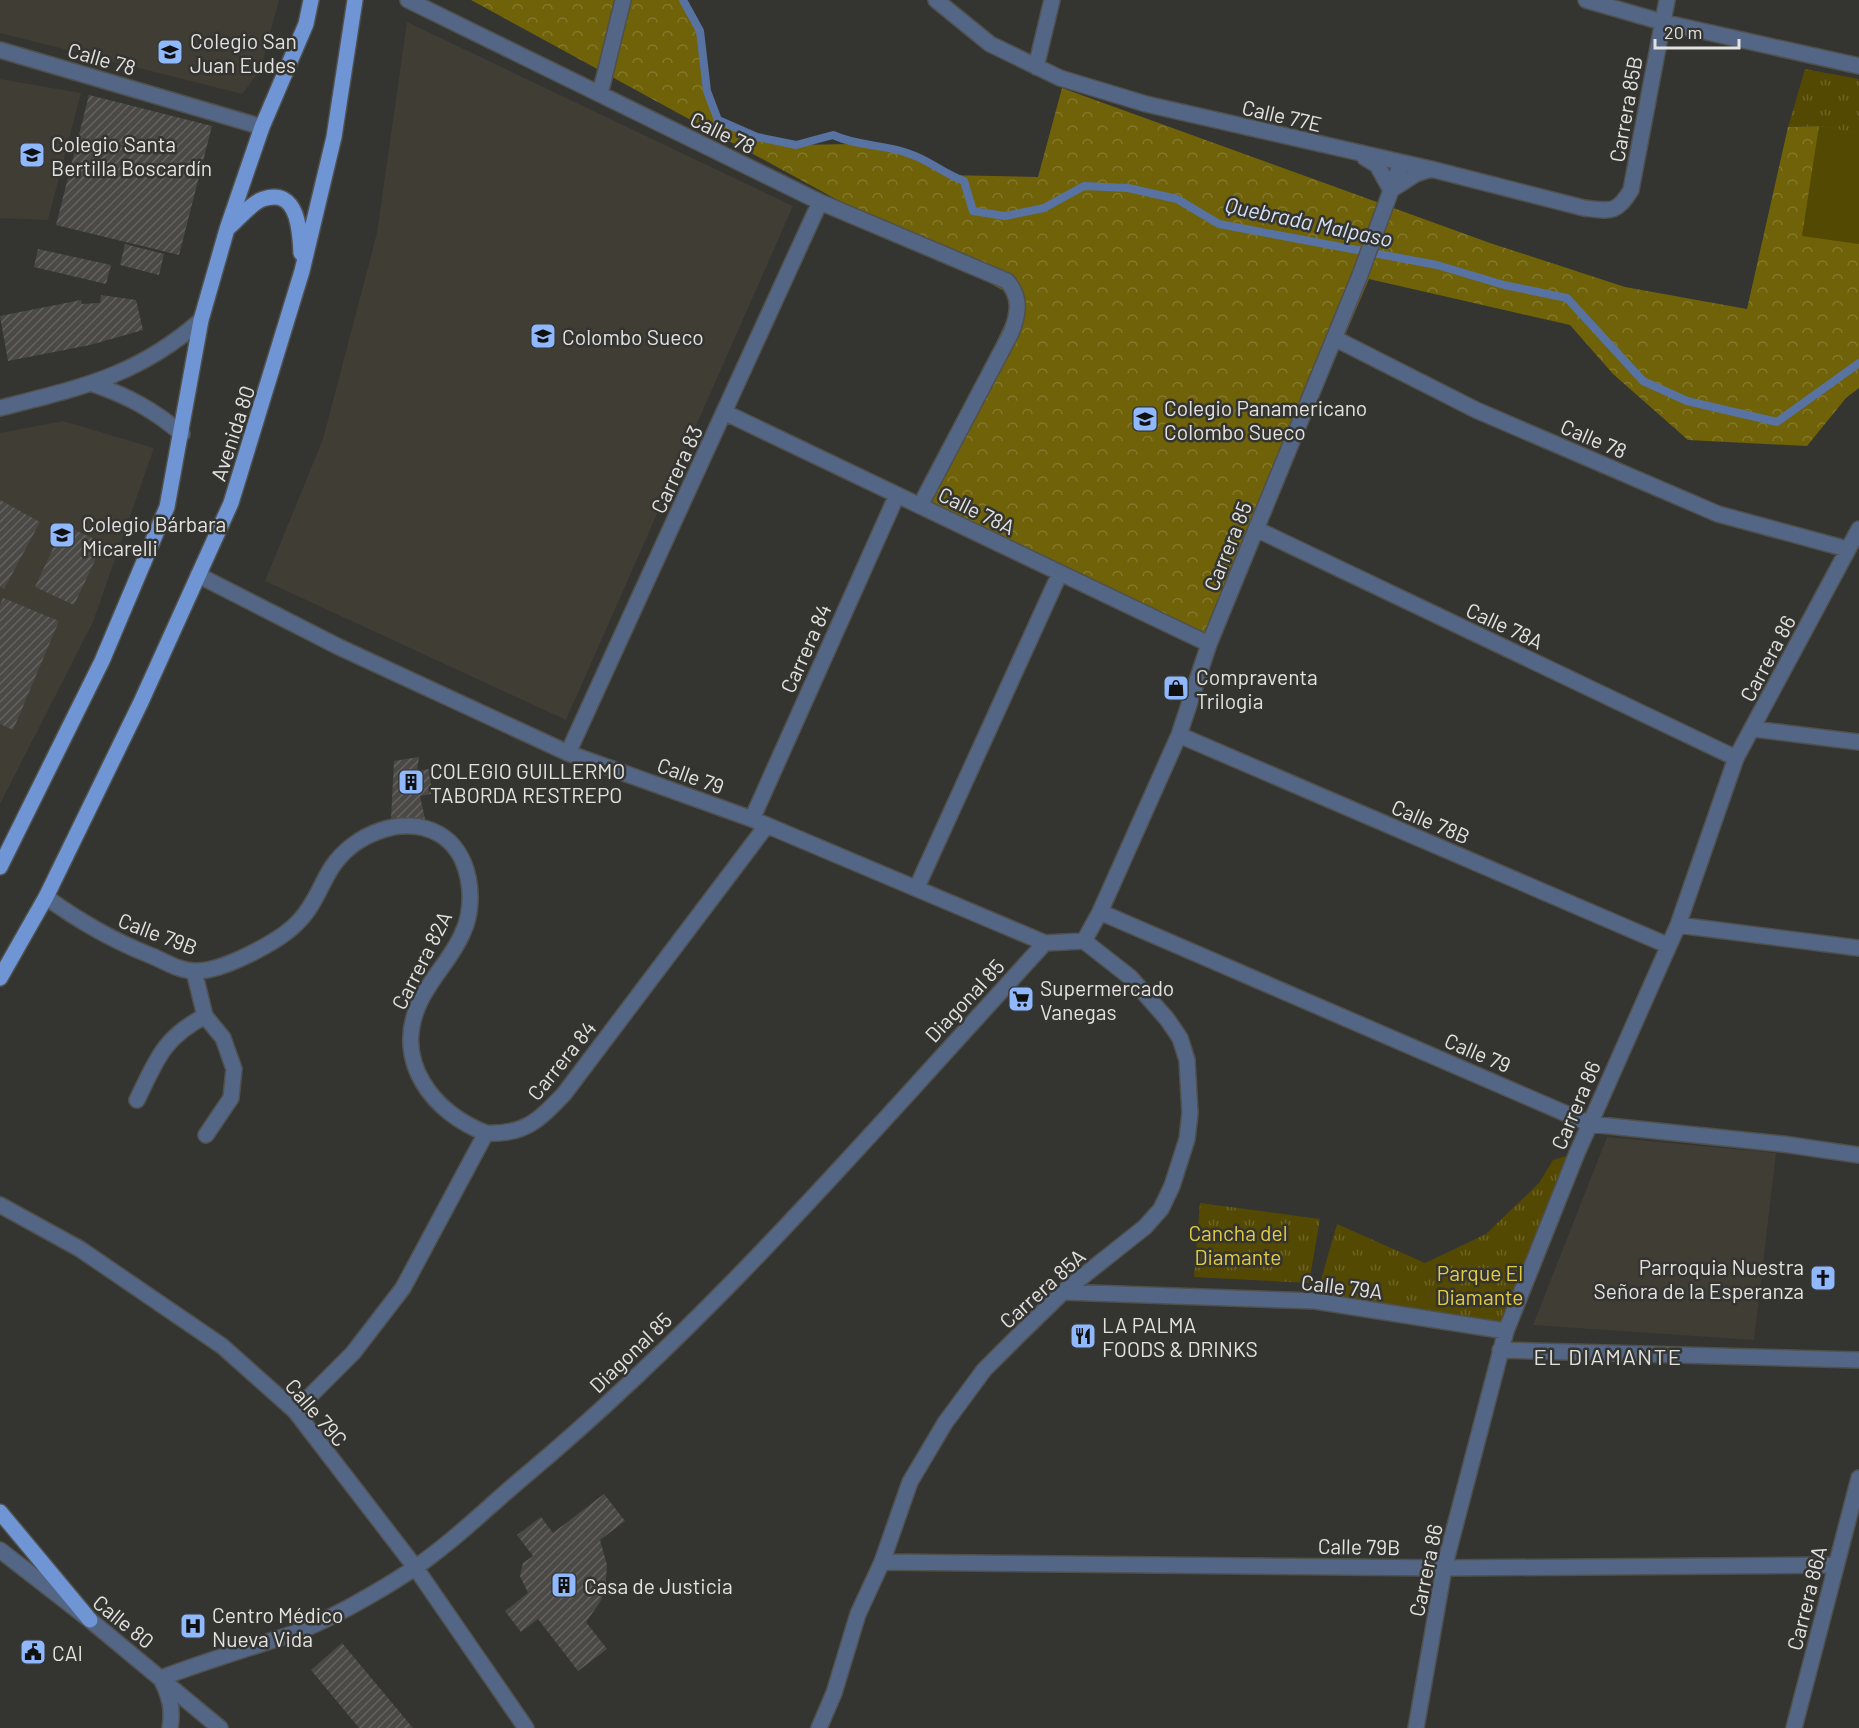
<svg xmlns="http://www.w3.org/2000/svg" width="1859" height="1728" viewBox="0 0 1859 1728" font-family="Barlow,sans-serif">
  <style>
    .built { fill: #3f3d34 }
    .grass { fill: url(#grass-tufts) }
    .forest { fill: url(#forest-crowns) }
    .pitch { fill: #544902 }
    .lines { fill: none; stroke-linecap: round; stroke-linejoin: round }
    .stream { stroke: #5873a2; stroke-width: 8 }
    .building { fill: url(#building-hatch) }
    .minor-casing { stroke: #50504d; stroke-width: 18 }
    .major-casing { stroke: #50504d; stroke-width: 18 }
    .minor { stroke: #536685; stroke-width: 15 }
    .major { stroke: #6f95d5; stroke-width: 15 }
    .labels { text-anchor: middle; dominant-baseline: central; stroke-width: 5; stroke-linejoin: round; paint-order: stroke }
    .poi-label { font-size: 21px; fill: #e3e2e0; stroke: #343431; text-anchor: start }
    .street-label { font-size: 21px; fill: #e3e2e0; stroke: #343431 }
    .park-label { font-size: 21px; fill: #e4cc41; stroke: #343431 }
    .water-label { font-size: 22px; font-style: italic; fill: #d4e0f5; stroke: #343431 }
    .neighbourhood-label { font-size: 22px; letter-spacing: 1.5px; fill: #e3e2e0; stroke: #343431 }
  </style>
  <defs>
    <pattern id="grass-tufts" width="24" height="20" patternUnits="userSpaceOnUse" patternTransform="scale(1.5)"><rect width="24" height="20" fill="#544902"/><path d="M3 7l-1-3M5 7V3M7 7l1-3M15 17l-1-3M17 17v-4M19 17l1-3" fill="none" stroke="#6c6327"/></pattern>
    <pattern id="forest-crowns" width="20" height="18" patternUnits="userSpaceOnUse" patternTransform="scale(1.5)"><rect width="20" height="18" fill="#6f6209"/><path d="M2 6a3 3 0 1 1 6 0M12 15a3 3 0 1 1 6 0" fill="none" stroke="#83782d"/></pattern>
    <pattern id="building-hatch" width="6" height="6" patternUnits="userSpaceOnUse" patternTransform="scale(1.5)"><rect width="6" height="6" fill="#4a4946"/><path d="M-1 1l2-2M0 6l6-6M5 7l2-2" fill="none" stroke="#646360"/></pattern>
  </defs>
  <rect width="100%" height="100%" fill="#343431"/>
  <!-- built -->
  <path class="built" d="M0 0H279L260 71 242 94 0 33Z
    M407 22 793 206 566 720 265 581 323 439 377 233Z
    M0 79 81 93 48 220 0 218Z
    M63 421 154 448 93 622 0 804V433Z
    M1607 1137 1776 1153 1754 1340 1533 1325Z"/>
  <!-- grass -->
  <path class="grass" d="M1805 69 1859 79V133L1819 126 1788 127Z
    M1577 1153 1506 1331 1315 1301 1337 1224 1425 1263 1486 1234 1539 1183 1553 1160Z
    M1200 1203 1320 1219 1309 1283 1194 1277Z"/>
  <!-- forest -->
  <path class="forest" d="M471 0H683L700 31 707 91 718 120 757 137 796 145 852 144 911 154 945 175 1038 177 1062 88 1490 243 1625 287 1747 309 1788 127 1819 126 1859 133V388L1846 398 1807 446 1688 440 1613 374 1570 325 1369 279 1213 646 921 503 1017 298Z"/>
  <!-- pitch -->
  <path class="pitch" d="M1819 126 1859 133V244L1802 236Z"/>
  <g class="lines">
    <!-- stream -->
    <path class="stream" d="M683 0 700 31 707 91 718 120 757 137 796 145 833 135C859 147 885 144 910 154 929 160 944 174 964 181L973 211 1005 216 1044 208 1084 186 1128 188 1177 199 1219 224 1437 265 1504 285 1567 298 1643 381 1687 401 1777 422 1859 363"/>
  </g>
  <!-- building -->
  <path class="building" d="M89 95 212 126 179 255 56 225Z
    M125 244 164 254 159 275 120 265Z
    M38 249 111 265 106 284 34 267Z
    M101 295 136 300 143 330 90 345 8 361 0 316 81 300 82 304 100 303Z
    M0 500 40 522 4 589 0 587Z
    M64 525 103 543 74 605 35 587Z
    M3 598 59 621 13 730 0 724V605Z
    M419 757 417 771 430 769 431 794 420 796 425 819H391L394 761Z
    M604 1494 625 1521 600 1540 607 1565 605 1590 600 1602 586 1622 607 1649 578 1671 538 1619 521 1632 505 1611 528 1593 520 1576 523 1563 533 1556 517 1535 541 1517 553 1533Z
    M342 1643 413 1728H359L311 1670Z"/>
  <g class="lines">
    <!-- minor casing -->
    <g class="minor-casing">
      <path id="minor" d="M408 0 820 202 1007 281C1021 297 1019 313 1011 333L920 506
        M936 0 990 44 1060 78 1146 104 1431 169 1584 208C1610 211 1617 214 1631 190L1667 0
        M1586 0 1662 22 1859 66
        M0 50 262 127
        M1036 67 1052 0
        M600 94 623 0
        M1364 157 1377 165 1391 190 1416 174 1431 169
        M1334 338 1476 410 1718 514 1847 549
        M93 384C128 396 154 410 182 434
        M0 408C79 388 138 376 201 320
        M726 413 1209 644
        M1256 529 1736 758
        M198 575 339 647 568 753 752 819 1045 943 1084 941 1130 977 1167 1019 1180 1038 1187 1060 1190 1113 1187 1139 1172 1186 1161 1209 1145 1227 1063 1292 1020 1334 984 1370 945 1423 910 1482 882 1562 858 1614 834 1693 819 1728
        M1754 729 1859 742
        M1179 735 1667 945
        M568 753 820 202
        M752 819 897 495
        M917 887 1060 573
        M46 897C80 922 114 941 152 956 166 962 180 971 195 971 222 972 281 941 299 921 314 906 321 884 332 867 354 834 403 814 439 834 471 852 477 902 463 932 452 959 429 979 418 1006 394 1062 433 1113 486 1133
        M1100 912 1590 1124 1783 1144 1859 1155
        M1678 925 1859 948
        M1084 941 1100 912 1179 735 1209 644 1360 275 1401 163
        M194 971 205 1016 223 1038 234 1069 231 1098 206 1135
        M137 1100C157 1059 163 1038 205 1016
        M0 1205 80 1249 222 1346 295 1411 415 1567 526 1728
        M1063 1292 1315 1301 1506 1331
        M1500 1350 1859 1360
        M295 1411 353 1353 403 1288 486 1133C525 1135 539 1120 564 1094L767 825
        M0 1550 90 1620 220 1728
        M882 1562 1444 1568 1836 1565
        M161 1678C203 1662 246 1649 289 1635 326 1622 380 1591 413 1569 453 1542 489 1506 526 1475 716 1316 878 1125 1045 943
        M162 1681C170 1697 173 1710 170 1728
        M1416 1728 1444 1568 1506 1331 1577 1153 1678 925 1736 758 1859 529
        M1794 1728 1859 1478"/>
    </g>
    <!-- major casing -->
    <g class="major-casing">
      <path id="major" d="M227 229C237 221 251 203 263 199 298 187 300 231 301 253
        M0 867 102 661 167 507 201 320 227 229 262 127 306 24 311 0
        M0 978 46 897 141 702 231 503 302 271 334 137 355 0
        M0 1512 90 1620"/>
    </g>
    <!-- minor -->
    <use href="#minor" class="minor"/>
    <!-- major -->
    <use href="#major" class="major"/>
  </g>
  <!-- icons -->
  <defs>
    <g id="school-square" transform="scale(1.35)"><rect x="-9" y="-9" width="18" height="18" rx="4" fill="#90b8fd" stroke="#343431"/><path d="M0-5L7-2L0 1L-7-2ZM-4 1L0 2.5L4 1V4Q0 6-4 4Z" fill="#111"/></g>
    <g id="shop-square" transform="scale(1.35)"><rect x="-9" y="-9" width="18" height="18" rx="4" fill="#90b8fd" stroke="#343431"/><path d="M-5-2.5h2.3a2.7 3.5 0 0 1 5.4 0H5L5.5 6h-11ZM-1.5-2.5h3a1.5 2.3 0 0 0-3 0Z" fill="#111"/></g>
    <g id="building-square" transform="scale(1.35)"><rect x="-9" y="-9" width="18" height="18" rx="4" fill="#90b8fd" stroke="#343431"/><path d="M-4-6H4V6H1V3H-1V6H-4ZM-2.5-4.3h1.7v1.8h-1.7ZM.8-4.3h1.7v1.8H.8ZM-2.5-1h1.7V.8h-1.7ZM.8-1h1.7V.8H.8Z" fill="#111"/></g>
    <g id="supermarket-square" transform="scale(1.35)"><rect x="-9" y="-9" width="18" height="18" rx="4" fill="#90b8fd" stroke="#343431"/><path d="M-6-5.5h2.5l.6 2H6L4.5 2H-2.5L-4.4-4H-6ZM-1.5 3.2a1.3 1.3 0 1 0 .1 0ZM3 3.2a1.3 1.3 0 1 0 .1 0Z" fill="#111"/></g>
    <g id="church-square" transform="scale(1.35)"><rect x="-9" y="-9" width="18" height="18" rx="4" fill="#90b8fd" stroke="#343431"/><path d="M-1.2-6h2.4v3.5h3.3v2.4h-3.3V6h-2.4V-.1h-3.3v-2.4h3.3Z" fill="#111"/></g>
    <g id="restaurant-square" transform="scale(1.35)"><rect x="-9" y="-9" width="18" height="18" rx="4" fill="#90b8fd" stroke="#343431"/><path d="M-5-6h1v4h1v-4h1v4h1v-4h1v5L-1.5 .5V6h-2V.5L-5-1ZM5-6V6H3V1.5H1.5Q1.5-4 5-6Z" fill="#111"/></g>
    <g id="hospital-square" transform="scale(1.35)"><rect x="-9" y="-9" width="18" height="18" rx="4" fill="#90b8fd" stroke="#343431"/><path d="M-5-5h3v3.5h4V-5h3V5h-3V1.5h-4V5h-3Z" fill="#111"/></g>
    <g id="civic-square" transform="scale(1.35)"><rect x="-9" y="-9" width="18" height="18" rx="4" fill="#90b8fd" stroke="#343431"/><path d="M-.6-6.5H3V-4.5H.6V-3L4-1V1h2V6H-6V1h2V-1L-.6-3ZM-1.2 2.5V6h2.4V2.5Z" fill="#111"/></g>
  </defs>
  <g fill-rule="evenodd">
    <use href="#school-square" x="170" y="52"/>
    <use href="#school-square" x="32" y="155"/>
    <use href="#school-square" x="543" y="336"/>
    <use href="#school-square" x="1145" y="419"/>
    <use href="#school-square" x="62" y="535"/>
    <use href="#shop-square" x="1176" y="688"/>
    <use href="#building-square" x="411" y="782"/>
    <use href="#supermarket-square" x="1021" y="999"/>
    <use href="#church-square" x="1823" y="1278"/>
    <use href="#restaurant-square" x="1083" y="1336"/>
    <use href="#building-square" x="564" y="1585"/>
    <use href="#hospital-square" x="193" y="1626"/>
    <use href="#civic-square" x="33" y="1652"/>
  </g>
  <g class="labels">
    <!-- poi labels -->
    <g class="poi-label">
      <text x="190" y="40">Colegio San<tspan x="190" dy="24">Juan Eudes</tspan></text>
      <text x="51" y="143">Colegio Santa<tspan x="51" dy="24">Bertilla Boscardín</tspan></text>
      <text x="562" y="336">Colombo Sueco</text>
      <text x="1164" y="407">Colegio Panamericano<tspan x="1164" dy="24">Colombo Sueco</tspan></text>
      <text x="82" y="523">Colegio Bárbara<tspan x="82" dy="24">Micarelli</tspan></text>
      <text x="1196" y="676">Compraventa<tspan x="1196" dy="24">Trilogia</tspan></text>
      <text x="430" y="770">COLEGIO GUILLERMO<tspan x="430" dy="24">TABORDA RESTREPO</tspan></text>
      <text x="1040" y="987">Supermercado<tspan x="1040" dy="24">Vanegas</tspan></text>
      <text x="1804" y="1266" text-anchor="end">Parroquia Nuestra<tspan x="1804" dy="24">Señora de la Esperanza</tspan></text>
      <text x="1102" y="1324">LA PALMA<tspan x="1102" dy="24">FOODS &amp; DRINKS</tspan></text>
      <text x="584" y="1585">Casa de Justicia</text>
      <text x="212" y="1614">Centro Médico<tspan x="212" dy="24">Nueva Vida</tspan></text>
      <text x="52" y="1652">CAI</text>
    </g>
    <!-- street labels -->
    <g class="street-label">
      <text transform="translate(102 58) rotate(16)">Calle 78</text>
      <text transform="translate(1625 109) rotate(-80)">Carrera 85B</text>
      <text transform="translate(1282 115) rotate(13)">Calle 77E</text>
      <text transform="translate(723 132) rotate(26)">Calle 78</text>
      <text transform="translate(232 433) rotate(-72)">Avenida 80</text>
      <text transform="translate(1594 438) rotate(23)">Calle 78</text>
      <text transform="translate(676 469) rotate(-65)">Carrera 83</text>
      <text transform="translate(977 510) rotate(26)">Calle 78A</text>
      <text transform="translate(1227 546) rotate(-68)">Carrera 85</text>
      <text transform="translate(1505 625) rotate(25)">Calle 78A</text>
      <text transform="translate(805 648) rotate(-66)">Carrera 84</text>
      <text transform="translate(1767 658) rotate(-62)">Carrera 86</text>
      <text transform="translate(691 775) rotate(20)">Calle 79</text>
      <text transform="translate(1431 821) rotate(23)">Calle 78B</text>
      <text transform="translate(158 933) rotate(21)">Calle 79B</text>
      <text transform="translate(421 960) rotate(-63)">Carrera 82A</text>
      <text transform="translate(964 1000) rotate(-47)">Diagonal 85</text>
      <text transform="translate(1478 1052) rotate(23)">Calle 79</text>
      <text transform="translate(561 1060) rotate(-51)">Carrera 84</text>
      <text transform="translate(1575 1105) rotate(-67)">Carrera 86</text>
      <text transform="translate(1342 1286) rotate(7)">Calle 79A</text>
      <text transform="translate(1042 1288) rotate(-42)">Carrera 85A</text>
      <text transform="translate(630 1352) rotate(-44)">Diagonal 85</text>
      <text transform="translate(317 1412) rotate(49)">Calle 79C</text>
      <text transform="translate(1359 1546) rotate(1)">Calle 79B</text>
      <text transform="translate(1425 1570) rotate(-78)">Carrera 86</text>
      <text transform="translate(1806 1598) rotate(-76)">Carrera 86A</text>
      <text transform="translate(124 1621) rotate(39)">Calle 80</text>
    </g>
    <!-- park labels -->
    <g class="park-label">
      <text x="1238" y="1232">Cancha del<tspan x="1238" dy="24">Diamante</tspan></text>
      <text x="1480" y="1272">Parque El<tspan x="1480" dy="24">Diamante</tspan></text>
    </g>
    <!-- water labels -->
    <g class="water-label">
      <text transform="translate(1309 221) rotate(12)">Quebrada Malpaso</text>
    </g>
    <!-- neighbourhood labels -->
    <g class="neighbourhood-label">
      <text x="1608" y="1356">EL DIAMANTE</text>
    </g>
  </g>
  <!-- scale -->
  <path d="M1655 39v9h84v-9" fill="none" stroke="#e3e2e0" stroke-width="3"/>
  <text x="1664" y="39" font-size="18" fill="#e3e2e0" stroke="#343431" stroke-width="4.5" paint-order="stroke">20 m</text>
</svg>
